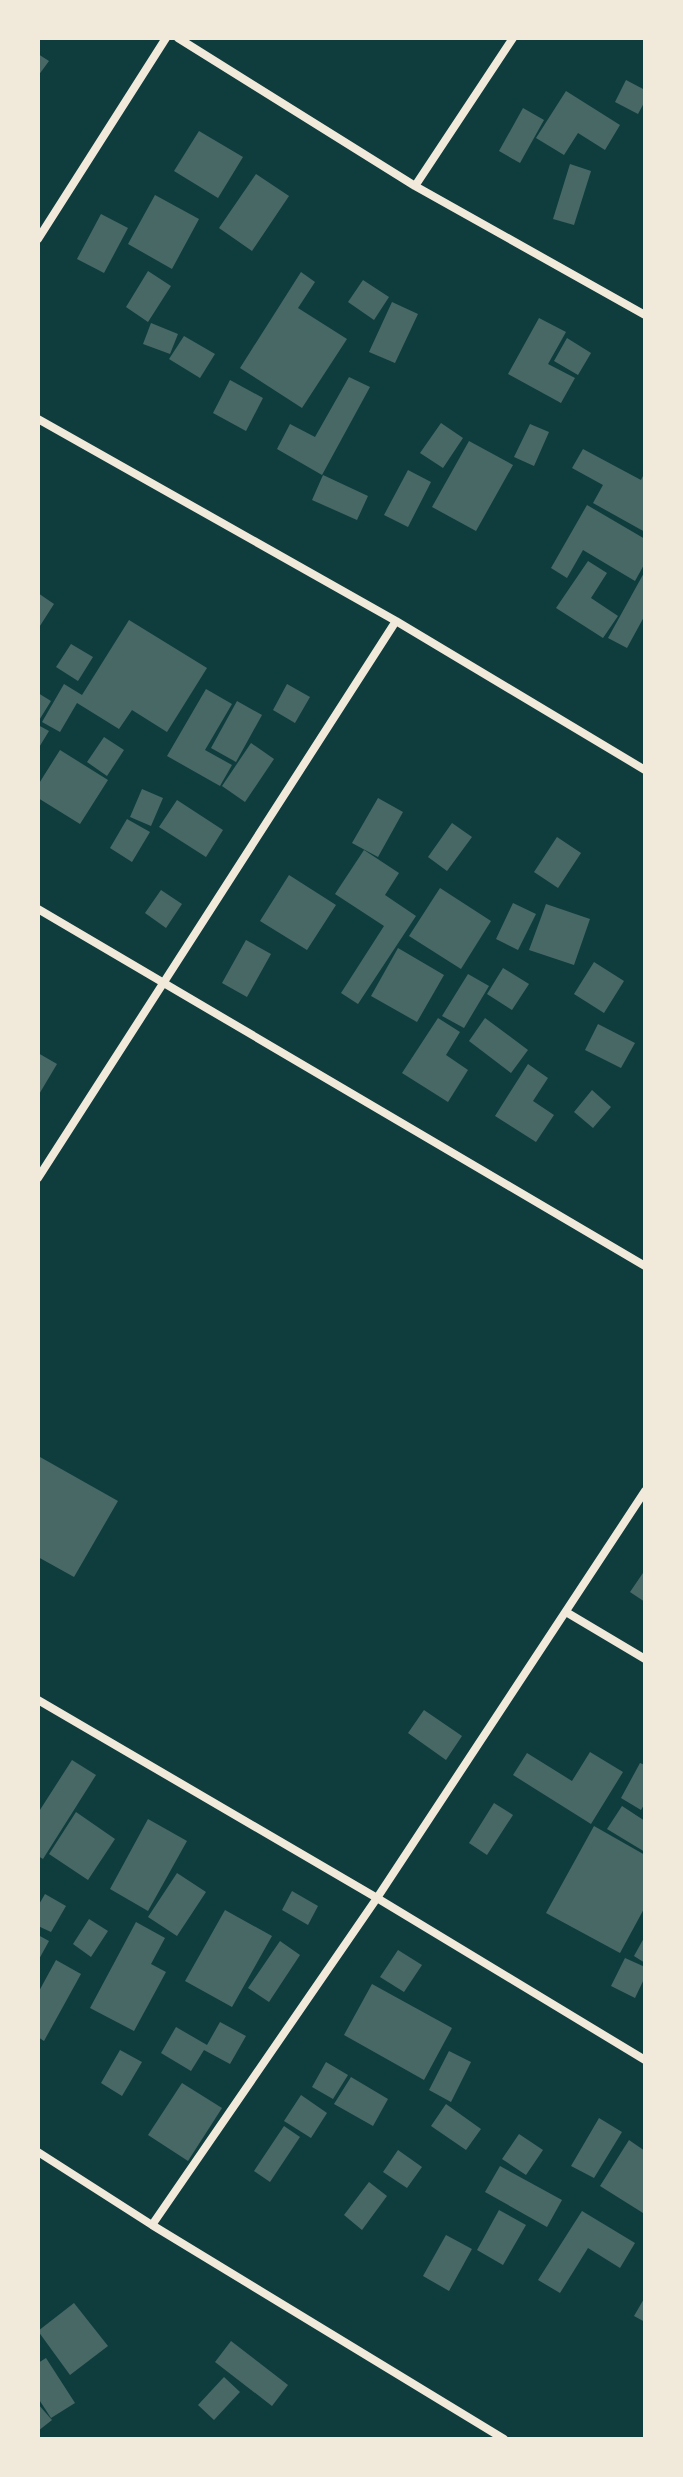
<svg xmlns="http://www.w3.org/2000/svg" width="683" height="2477" viewBox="0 0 683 2477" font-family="Ubuntu,sans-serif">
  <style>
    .building { fill: #486865 }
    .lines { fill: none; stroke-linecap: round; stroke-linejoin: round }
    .minor { stroke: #f1e9da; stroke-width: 8 }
  </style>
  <rect width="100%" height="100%" fill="#0f3d3e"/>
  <!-- building -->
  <path class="building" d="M38 54 49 61 38 76Z
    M626 80 645 90V101L638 114 615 102Z
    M566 91 620 125 605 150 578 133 564 155 536 138Z
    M523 108 544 120 520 163 499 151Z
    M199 131 243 157 218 198 174 171Z
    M570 164 591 171 574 225 553 219Z
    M256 174 289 196 252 251 219 228Z
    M155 195 199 219 172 269 128 244Z
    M101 214 128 228 104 273 77 259Z
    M148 271 171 286 148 322 126 307Z
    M301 272 315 282 298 308 347 339 302 408 240 368Z
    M363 280 389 297 374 320 348 302Z
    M392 302 418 314 395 363 369 352Z
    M539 318 566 332 548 364 575 378 561 403 508 374Z
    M151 323 178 334 170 354 143 344Z
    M184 336 215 354 200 378 169 359Z
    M567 338 591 353 578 375 554 361Z
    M349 377 370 387 322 475 277 449 290 424 315 437Z
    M230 380 263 398 246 431 213 413Z
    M441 423 463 438 443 468 420 453Z
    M530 424 549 432 534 466 514 457Z
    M469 441 513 465 476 531 432 507Z
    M583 449 641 480 645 472V532L593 503 603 485 572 468Z
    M408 470 431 482 408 527 384 515Z
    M323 475 368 496 357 520 312 500Z
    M587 505 645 539V563L635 581 583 550 567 578 551 568Z
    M588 561 607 573 591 598 618 616 603 638 556 608Z
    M645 571V615L627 648 608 638Z
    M38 593 54 604 38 629Z
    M129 620 207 668 167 732 132 710 119 729 77 703 60 732 42 722 64 684 82 695Z
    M71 644 93 657 78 681 56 667Z
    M287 684 310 697 295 723 273 710Z
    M206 689 232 704 205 750 232 765 220 786 167 756Z
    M38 693 51 701 38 722Z
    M237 701 262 715 236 762 211 748Z
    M38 725 49 731 38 749Z
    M104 737 124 750 107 776 87 762Z
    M251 743 274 759 245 802 222 786Z
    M60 750 108 780 80 824 38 798V785Z
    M142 789 163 798 151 826 130 817Z
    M378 798 403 812 378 857 352 843Z
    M177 800 223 830 206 857 159 827Z
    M127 819 150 832 132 862 110 848Z
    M452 823 472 837 447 871 428 857Z
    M557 837 581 853 558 888 534 872Z
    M364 850 399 873 385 895 416 916 358 1004 341 993 384 926 335 894Z
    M289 875 336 905 307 950 260 921Z
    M440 888 491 921 461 969 409 936Z
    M161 890 182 904 166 928 145 913Z
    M513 903 536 914 518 950 496 939Z
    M546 904 590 919 574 965 529 950Z
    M246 940 271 954 247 997 222 983Z
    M398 948 444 975 417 1022 371 996Z
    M594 962 624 981 604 1013 574 994Z
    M503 968 529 984 512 1010 487 994Z
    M468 974 489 986 464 1028 442 1016Z
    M438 1018 460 1032 446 1055 468 1070 448 1102 402 1073Z
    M485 1018 528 1050 511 1073 469 1041Z
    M598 1024 635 1043 621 1068 585 1050Z
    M38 1053 57 1064 38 1096Z
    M528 1064 548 1078 533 1101 554 1115 536 1142 495 1116Z
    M592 1090 611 1107 593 1128 574 1112Z
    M40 1457 118 1501 74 1577 38 1557Z
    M645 1570V1602L630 1592Z
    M424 1710 462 1736 446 1760 408 1733Z
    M590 1752 623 1772 591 1824 513 1775 527 1753 572 1781Z
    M72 1760 96 1775 43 1859 38 1856V1813Z
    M640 1763 645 1765V1803L641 1810 621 1798Z
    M494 1803 513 1815 487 1855 469 1843Z
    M622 1806 645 1821V1852L607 1829Z
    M76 1812 115 1839 88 1880 49 1854Z
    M148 1819 187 1841 148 1911 110 1889Z
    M594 1826 645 1855V1907L620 1953 546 1913Z
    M177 1873 206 1892 177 1936 148 1917Z
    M292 1891 318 1906 308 1925 282 1910Z
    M45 1894 66 1906 51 1932 38 1926V1906Z
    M225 1910 272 1936 232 2007 185 1981Z
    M89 1919 108 1931 91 1957 73 1944Z
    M136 1922 165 1938 151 1964 166 1972 134 2031 90 2008Z
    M38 1935 49 1941 38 1961Z
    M645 1936V1963L634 1956Z
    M280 1941 300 1955 269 2002 248 1988Z
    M398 1950 422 1965 404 1992 380 1977Z
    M625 1958 645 1967V1977L635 1998 611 1986Z
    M56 1960 81 1974 44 2041 38 2037V1993Z
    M372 1984 452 2028 424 2080 344 2035Z
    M220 2022 246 2036 230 2064 204 2050 191 2071 161 2053 176 2027 207 2045Z
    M120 2050 142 2062 122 2096 101 2083Z
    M449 2051 471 2062 451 2102 429 2090Z
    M326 2062 348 2075 333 2099 312 2087Z
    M351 2077 388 2099 373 2126 334 2104Z
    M182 2083 222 2108 188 2161 148 2135Z
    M301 2095 327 2113 311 2138 284 2121Z
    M446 2104 481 2129 466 2150 431 2126Z
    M599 2118 622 2132 594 2178 571 2166Z
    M284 2126 300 2137 270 2182 254 2171Z
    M519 2134 543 2150 526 2175 502 2159Z
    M629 2140 645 2151 643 2213 600 2186Z
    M398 2150 422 2167 407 2188 383 2172Z
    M500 2166 562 2200 547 2227 485 2192Z
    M369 2182 387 2196 362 2230 344 2215Z
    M499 2210 526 2225 503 2265 477 2250Z
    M582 2211 635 2243 620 2268 588 2248 560 2293 538 2280Z
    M446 2235 472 2249 449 2291 423 2276Z
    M645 2297V2322L634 2316Z
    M74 2303 108 2346 70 2375 38 2331Z
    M231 2341 288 2385 272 2406 215 2362Z
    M46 2358 75 2403 51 2418 38 2398V2363Z
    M224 2377 240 2392 214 2420 198 2405Z
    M38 2404 52 2420 38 2431Z"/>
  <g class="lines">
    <!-- minor -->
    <path class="minor" d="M178 38 415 186 645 315
      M415 186 513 38
      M38 239 166 38
      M38 419 396 621 645 770
      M38 909 645 1266
      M38 1178 396 621
      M566 1612 645 1659
      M38 1700 377 1898 645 2060
      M38 2152 152 2225 504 2439
      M152 2225 377 1898 645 1491"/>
  </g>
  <!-- border -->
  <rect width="683" height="2477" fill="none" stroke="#f1e9da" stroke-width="80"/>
</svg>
